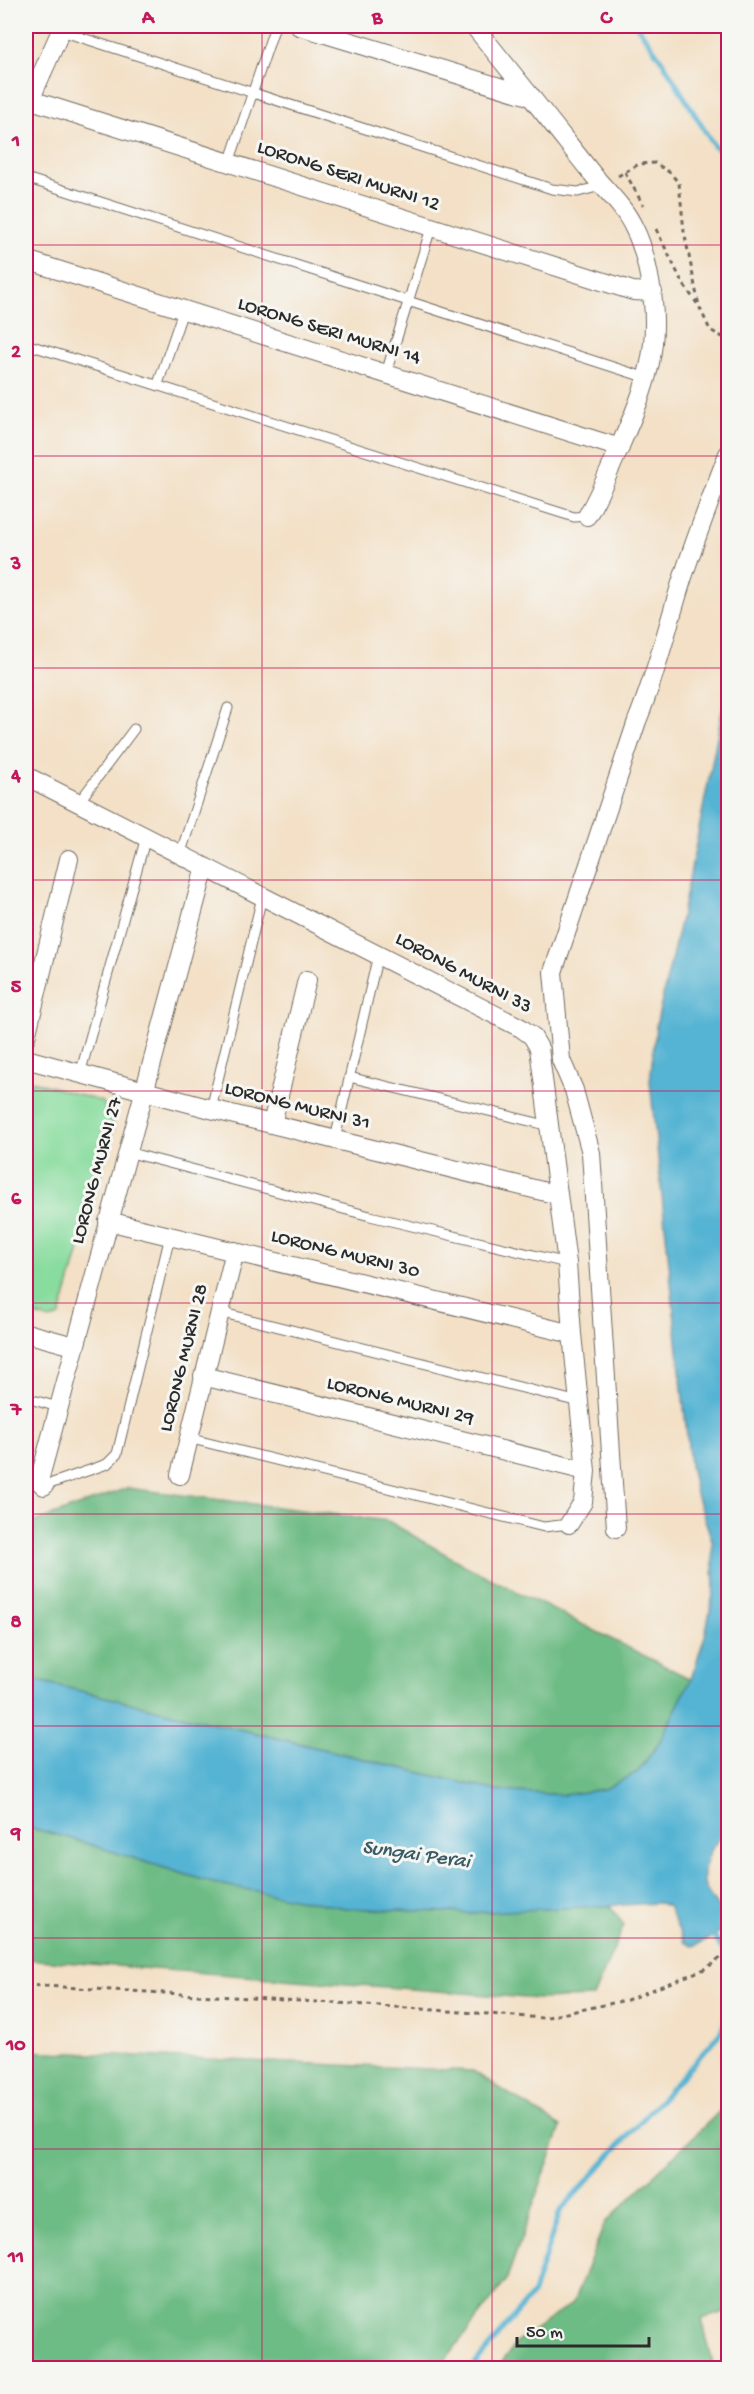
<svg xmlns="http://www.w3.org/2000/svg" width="754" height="2394" viewBox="0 0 754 2394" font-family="'Gochi Hand',sans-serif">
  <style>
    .green { fill: #88dc9e; stroke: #5a8464; stroke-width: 1.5 }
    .forest { fill: #6ebc85; stroke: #4c7458; stroke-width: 1.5 }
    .water { fill: #55b4d3; stroke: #40707f; stroke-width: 1.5 }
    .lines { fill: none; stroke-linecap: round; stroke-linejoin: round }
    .stream { stroke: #55b4d3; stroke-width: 5 }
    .service-casing { stroke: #716a61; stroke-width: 11 }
    .minor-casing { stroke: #716a61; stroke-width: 20 }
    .path { stroke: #716a61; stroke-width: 3; stroke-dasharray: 4.5 4.5; stroke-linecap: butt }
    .service { stroke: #fff; stroke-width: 9 }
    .minor { stroke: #fff; stroke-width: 18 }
    .grid { fill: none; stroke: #c2185b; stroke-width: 1.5; stroke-opacity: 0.55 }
    .labels { text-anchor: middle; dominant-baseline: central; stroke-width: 6; stroke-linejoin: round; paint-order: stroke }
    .street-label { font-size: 20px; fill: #2b2b2b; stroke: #f6f6f2 }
    .water-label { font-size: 21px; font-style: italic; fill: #3a5b66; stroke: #f6f6f2 }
    .neatline { fill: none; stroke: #c2185b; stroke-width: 2 }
    .grid-label { font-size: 20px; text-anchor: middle; font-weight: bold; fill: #c2185b }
  </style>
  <rect width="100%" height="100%" fill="#f6f6f2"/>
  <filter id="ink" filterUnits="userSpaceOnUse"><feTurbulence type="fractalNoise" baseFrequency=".0167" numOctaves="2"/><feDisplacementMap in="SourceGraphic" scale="12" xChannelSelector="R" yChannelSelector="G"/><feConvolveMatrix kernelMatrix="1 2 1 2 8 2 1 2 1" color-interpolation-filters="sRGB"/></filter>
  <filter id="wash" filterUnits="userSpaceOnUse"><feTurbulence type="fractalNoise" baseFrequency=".008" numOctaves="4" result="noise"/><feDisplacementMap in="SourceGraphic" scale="24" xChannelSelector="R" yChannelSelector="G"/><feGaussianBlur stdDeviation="1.35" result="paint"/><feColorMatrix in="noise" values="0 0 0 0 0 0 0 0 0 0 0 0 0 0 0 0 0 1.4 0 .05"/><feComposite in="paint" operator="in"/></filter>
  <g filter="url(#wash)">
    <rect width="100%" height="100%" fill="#f3e0c6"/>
    <!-- green -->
    <path class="green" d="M26 1079 103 1102 114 1127 60 1316 50 1320 26 1312Z"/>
    <!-- forest -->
    <path class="forest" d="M127 1488 388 1521 466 1566 691 1679 659 1743 638 1772 605 1789 564 1795 497 1791 26 1678V1525Z
      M26 1827 66 1837 213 1883 346 1908 468 1913 608 1904 624 1925 593 1997 539 1999 26 1959Z
      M26 2051 473 2071 561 2127 506 2281 439 2368H26Z
      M728 2103V2311L702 2319 714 2368H497L519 2340 573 2303 605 2223Z"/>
    <!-- water -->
    <path class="water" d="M728 682V1825C716 1842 701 1860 704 1883 706 1899 738 1920 717 1934 708 1939 702 1944 692 1946L684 1942 668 1906 659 1903 468 1913 346 1908 213 1883 66 1837 26 1827V1678L497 1791 564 1795 605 1789 638 1772 659 1743 691 1679 705 1636 714 1590 712 1540 696 1494 690 1465 650 1081 656 1026 684 905Z"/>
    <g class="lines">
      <!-- stream -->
      <path class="stream" d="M637 26 663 62 714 146 728 156
        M711 1930 728 1960
        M472 2368 533 2293 560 2211 719 2035 728 2016"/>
    </g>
  </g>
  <g filter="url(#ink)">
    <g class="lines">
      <!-- service casing -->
      <g class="service-casing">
        <path id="service" d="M61 31 552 189 578 192 601 186
          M229 163 275 26
          M26 178 647 378
          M26 344 574 517 587 516
          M386 373 431 228
          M158 384 183 311
          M79 802 134 729
          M180 855 228 708
          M80 1074 146 837
          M349 1077 550 1126
          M211 1109 262 897
          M335 1139 378 955
          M127 1152 370 1216 567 1263
          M219 1312 579 1402
          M26 1398 58 1407
          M188 1438 544 1527 569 1524
          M44 1486 107 1464 117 1454 170 1236"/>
      </g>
      <!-- minor casing -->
      <g class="minor-casing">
        <path id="minor" d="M299 26 532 97
          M474 26C513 74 551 122 590 171 605 190 624 206 634 228 642 243 646 260 649 276 663 343 647 385 620 446 610 470 600 494 587 516
          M31 100 633 291 653 292
          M26 109 63 26
          M26 260 620 448
          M26 776 521 1028 532 1036 539 1048 567 1263 572 1334 586 1471 583 1502 569 1524
          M26 1037 69 859
          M26 1059 211 1109 558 1195
          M272 1124 307 980
          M108 1221 572 1334
          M26 1333 74 1346
          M203 1376 586 1471
          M180 1475 235 1251
          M44 1486 39 1481 205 867
          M616 1528 591 1153 574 1090 561 1060 553 972 637 721C656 675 667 628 682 580 696 537 712 495 728 454"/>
      </g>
      <!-- path -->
      <path class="path" d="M625 172 643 205
        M618 176 639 164 655 163 669 172 679 183 684 231 699 306 710 330 728 340
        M656 229 682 282 698 305
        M26 1985 353 2004 543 2018 627 2000 707 1968 728 1951"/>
      <!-- service -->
      <use href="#service" class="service"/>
      <!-- minor -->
      <use href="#minor" class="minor"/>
    </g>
  </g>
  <!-- grid -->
  <path class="grid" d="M262 26V2368M492 26V2368M26 245H728M26 456H728M26 668H728M26 880H728M26 1091H728M26 1303H728M26 1514H728M26 1726H728M26 1938H728M26 2149H728"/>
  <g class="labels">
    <!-- street labels -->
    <g class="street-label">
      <text transform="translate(348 177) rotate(18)">LORONG SERI MURNI 12</text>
      <text transform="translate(329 332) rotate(17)">LORONG SERI MURNI 14</text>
      <text transform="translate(463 974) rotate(28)">LORONG MURNI 33</text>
      <text transform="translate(297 1107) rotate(14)">LORONG MURNI 31</text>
      <text transform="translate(98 1171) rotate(-75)">LORONG MURNI 27</text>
      <text transform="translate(345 1255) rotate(14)">LORONG MURNI 30</text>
      <text transform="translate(185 1358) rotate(-76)">LORONG MURNI 28</text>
      <text transform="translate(400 1402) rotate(14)">LORONG MURNI 29</text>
    </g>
    <!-- water labels -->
    <g class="water-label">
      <text transform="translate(416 1856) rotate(8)">Sungai Perai</text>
    </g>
  </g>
  <!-- margin -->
  <rect width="754" height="2394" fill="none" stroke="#f6f6f2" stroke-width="66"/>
  <!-- scale -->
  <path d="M517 2337v9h132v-9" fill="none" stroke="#2b2b2b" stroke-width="3"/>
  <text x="526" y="2337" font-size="18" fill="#2b2b2b" stroke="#f6f6f2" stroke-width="4.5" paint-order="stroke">50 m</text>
  <rect x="33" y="33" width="688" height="2328" class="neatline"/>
  <g class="grid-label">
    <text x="148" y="23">A</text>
    <text x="377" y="23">B</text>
    <text x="606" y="23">C</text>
    <text x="16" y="146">1</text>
    <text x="16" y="357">2</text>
    <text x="16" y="569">3</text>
    <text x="16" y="781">4</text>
    <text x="16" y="992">5</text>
    <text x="16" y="1204">6</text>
    <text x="16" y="1415">7</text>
    <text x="16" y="1627">8</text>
    <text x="16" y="1839">9</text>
    <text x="16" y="2050">10</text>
    <text x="16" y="2262">11</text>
  </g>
</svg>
